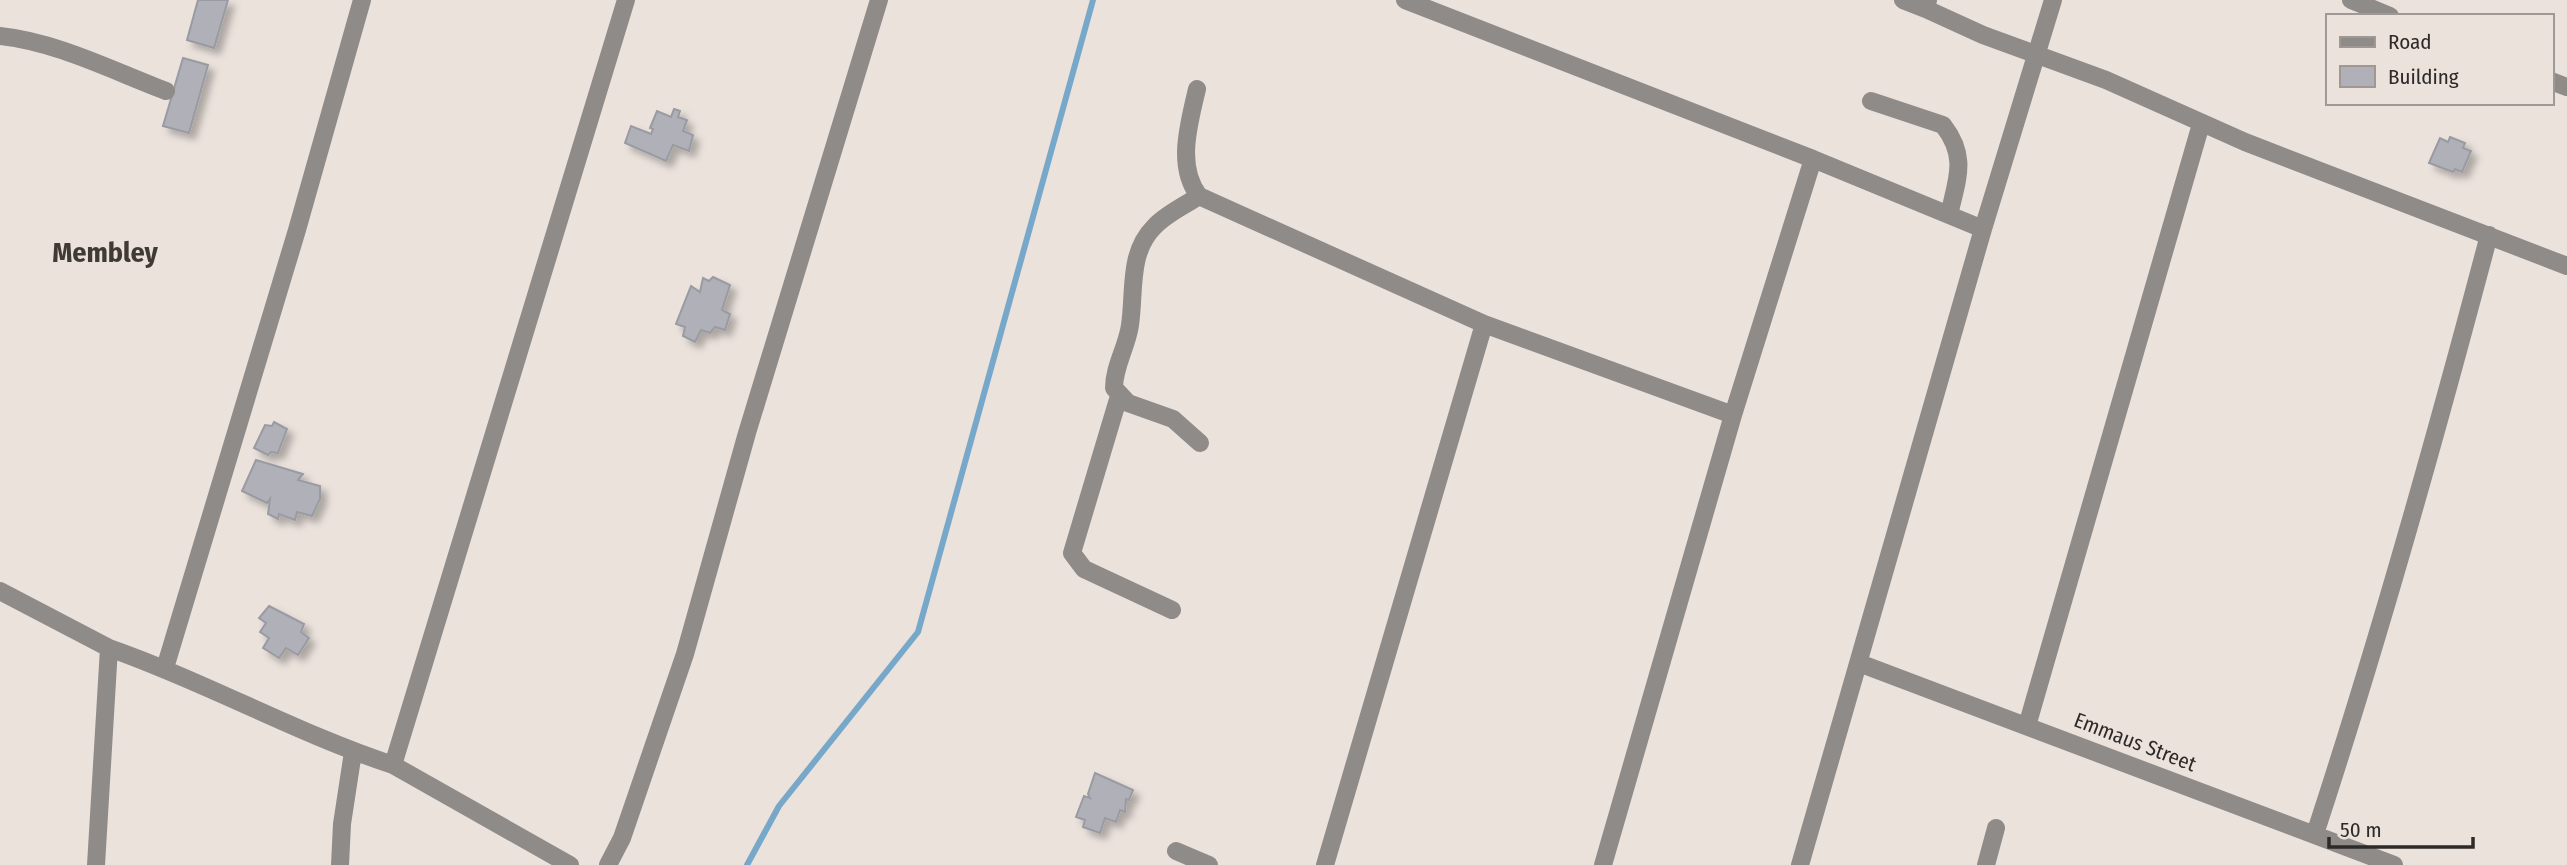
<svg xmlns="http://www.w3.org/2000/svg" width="2567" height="865" viewBox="0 0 2567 865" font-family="'Fira Sans Condensed',sans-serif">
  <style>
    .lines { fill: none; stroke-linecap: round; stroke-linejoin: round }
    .stream { stroke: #77a8c9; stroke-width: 6 }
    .building { fill: #afb0b8; stroke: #999aa2; stroke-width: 2; filter: url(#shadow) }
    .minor { stroke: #8f8b89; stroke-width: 18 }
    .labels { text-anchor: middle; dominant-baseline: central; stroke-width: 7; stroke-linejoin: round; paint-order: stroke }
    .street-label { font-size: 21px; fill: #2d2a28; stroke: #ebe2dc }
    .district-label { font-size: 28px; font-weight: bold; fill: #403a35; stroke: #ebe2dc }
  </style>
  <defs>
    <filter id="shadow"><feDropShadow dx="6" dy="6" stdDeviation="3.5" flood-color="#0004"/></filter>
  </defs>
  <rect width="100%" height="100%" fill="#ebe2dc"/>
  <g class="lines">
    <!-- stream -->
    <path class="stream" d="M747 865 779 806 918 632 1093 0"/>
  </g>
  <!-- building -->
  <path class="building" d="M198 0H228L214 48 187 40Z
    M183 58 208 65 189 133 163 126Z
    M674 109 680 111 678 117 687 120 683 131 693 135 689 151 673 145 666 161 625 143 631 126 651 134 653 129 650 128 657 111 671 117Z
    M2450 137 2465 143 2463 148 2471 151 2462 172 2455 169 2453 172 2429 163 2440 138 2448 142Z
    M713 277 730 285 722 310 730 314 725 330 715 327 710 333 701 330 695 342 683 336 685 327 676 324 691 286 700 292 703 278 709 281Z
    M274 422 287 429 278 453 271 452 268 455 254 448 265 425 272 426Z
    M256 460 303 474 298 480 320 486V499L312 516 297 512 295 520 279 514 278 519 268 514 270 499 267 503 242 491Z
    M269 606 304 624 301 632 309 638 298 655 286 648 279 658 263 648 269 638 260 632 266 623 259 618Z
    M1095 773 1133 790 1129 800 1126 799 1125 812 1120 810 1116 822 1105 818 1100 833 1083 827 1085 820 1076 817 1084 796 1090 798 1088 794Z"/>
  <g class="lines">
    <!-- minor -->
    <path class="minor" d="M1405 0 1813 159
      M1903 0 1926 9
      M1928 0 1926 9 1983 35 2106 80 2245 142 2567 266
      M2351 0 2390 16
      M0 36C57 42 113 71 166 91
      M2551 81 2567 87
      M1197 89C1189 124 1176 166 1199 196L1484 324
      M1871 101 1943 125C1968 157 1957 179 1949 215
      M1199 196C1184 206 1166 214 1154 227 1128 253 1135 292 1130 325 1127 347 1114 366 1114 388L1128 403 1173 419 1200 443
      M1119 396 1072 553 1084 569 1172 610
      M0 591 109 648 96 865
      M109 648C206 682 296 733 393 765L626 0
      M1859 663 2394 865
      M165 668 297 230 362 0
      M2027 726 2201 124
      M393 765 570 865
      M2315 834C2380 636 2436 436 2489 235
      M1176 851 1209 865
      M340 865 342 824 353 752
      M608 865 622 838 685 654 747 433 879 0
      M1325 865 1484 324 1733 415
      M1603 865 1733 415 1813 159 1983 229
      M1800 865 1983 229 2053 0
      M1986 865 1996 828"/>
  </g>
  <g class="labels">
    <!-- street labels -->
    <g class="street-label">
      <text transform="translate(2135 742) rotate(21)">Emmaus Street</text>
    </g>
    <!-- district labels -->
    <g class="district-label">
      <text x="105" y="252">Membley</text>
    </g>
  </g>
  <!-- legend -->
  <rect x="2326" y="14" width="228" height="91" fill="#ebe2dc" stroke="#9f9894" stroke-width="2"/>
  <rect x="2340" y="37" width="35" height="10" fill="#8f8b89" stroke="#9f9894" stroke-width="2"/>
  <text x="2388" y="49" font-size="21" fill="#2d2a28">Road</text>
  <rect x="2340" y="66" width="35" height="21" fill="#afb0b8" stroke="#9f9894" stroke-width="2"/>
  <text x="2388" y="84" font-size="21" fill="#2d2a28">Building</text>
  <!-- scale -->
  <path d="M2329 837v10h144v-10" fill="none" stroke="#2d2a28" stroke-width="3.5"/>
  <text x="2340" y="837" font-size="21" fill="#2d2a28" stroke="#ebe2dc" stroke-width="5" paint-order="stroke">50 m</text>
</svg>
